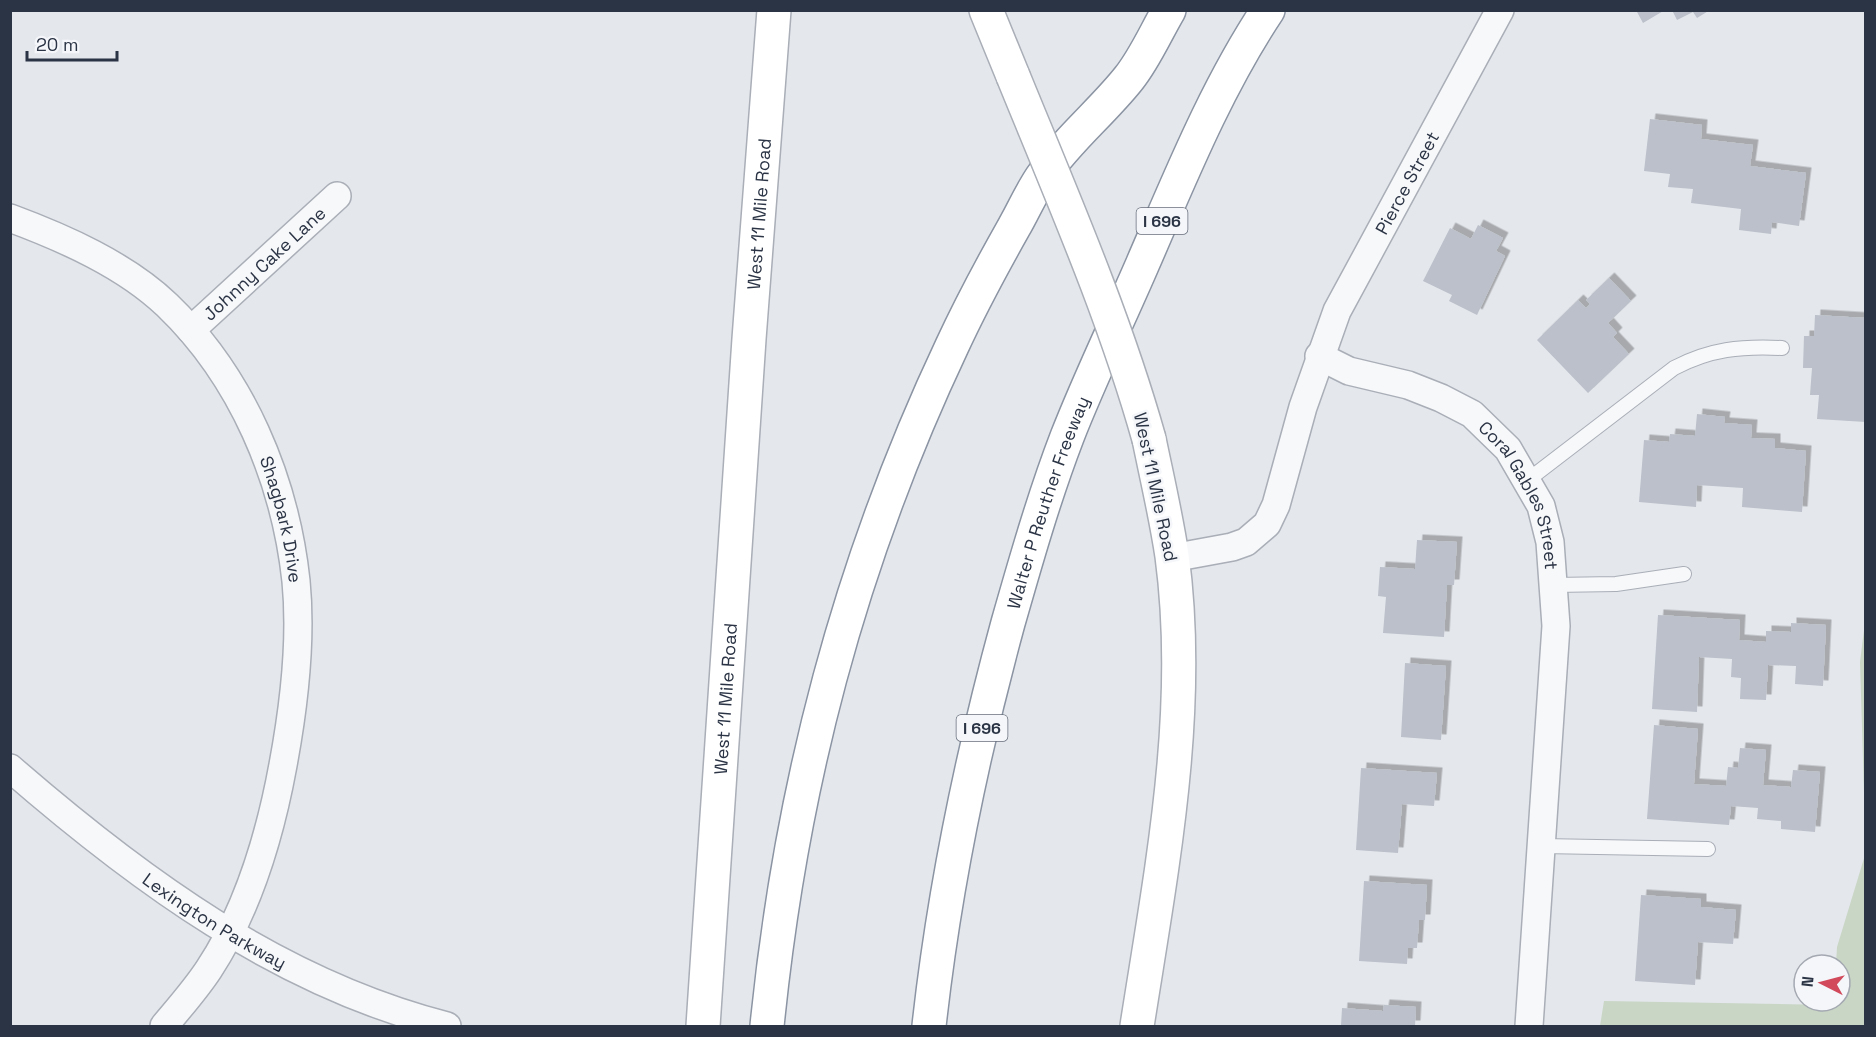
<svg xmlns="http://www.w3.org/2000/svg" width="1876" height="1037" viewBox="0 0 1876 1037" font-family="'Space Grotesk',sans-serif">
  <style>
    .green { fill: #c9d6c5 }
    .building { fill: #bbc0ca; filter: url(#shadow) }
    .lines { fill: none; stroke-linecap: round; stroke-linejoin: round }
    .lane-casing { stroke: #a9aeb7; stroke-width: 16 }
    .street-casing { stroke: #a9aeb7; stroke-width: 30 }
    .secondary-casing { stroke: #a9aeb7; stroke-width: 36 }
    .highway-casing { stroke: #8b94a3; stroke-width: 36 }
    .lane { stroke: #f7f8fa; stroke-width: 14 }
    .street { stroke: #f7f8fa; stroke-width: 27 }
    .secondary { stroke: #fff; stroke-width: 33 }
    .highway { stroke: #fff; stroke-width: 33 }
    .secondary-bridge-casing { stroke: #a9aeb7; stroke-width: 36; stroke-linecap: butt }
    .secondary-bridge { stroke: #fff; stroke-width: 33 }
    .labels { text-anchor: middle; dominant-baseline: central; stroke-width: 5; stroke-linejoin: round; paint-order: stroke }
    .shield { fill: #f4f6f9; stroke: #676e7b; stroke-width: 1.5 }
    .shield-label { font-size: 16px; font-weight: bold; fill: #2b3445 }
    .street-label { font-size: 18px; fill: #2b3445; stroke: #f4f6f9 }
  </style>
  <defs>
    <filter id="shadow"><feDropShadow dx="5.5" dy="-5.5" stdDeviation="0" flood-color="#0004"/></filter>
  </defs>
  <rect width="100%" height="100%" fill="#e4e7ec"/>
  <!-- green -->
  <path class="green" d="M1865 622V826L1860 662Z
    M1865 855V1026H1600L1604 1001 1831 1005 1832 1001H1840V965H1836L1837 947Z"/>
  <!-- building -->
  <path class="building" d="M1636 10H1665L1643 23Z
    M1672 10H1710L1697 18 1693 12 1677 20Z
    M1650 119 1702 125 1701 139 1753 145 1750 166 1806 173 1799 226 1772 222 1771 234 1739 230 1741 209 1691 203 1693 189 1668 187 1670 174 1644 171Z
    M1478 225 1503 238 1496 251 1505 256 1477 315 1449 301 1452 295 1423 281 1450 228 1471 239Z
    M1609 278 1631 301 1608 323 1617 333 1613 337 1629 354 1588 393 1537 340 1578 300 1586 308 1590 304 1586 300Z
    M1815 315 1866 318V422L1817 419 1819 395H1810L1812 368H1803L1804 336H1814Z
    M1697 414 1725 417 1724 423 1752 425 1751 438 1775 439V448L1806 451 1802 512 1742 507 1743 488 1697 485 1696 507 1639 502 1644 440 1669 442 1670 434 1695 436Z
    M1417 540 1457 542 1454 585H1447L1444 637 1383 633 1386 597 1378 596 1380 567 1415 569Z
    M1658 615 1740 620 1739 640 1766 642V631L1791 632V623L1826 625 1823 686 1795 684 1796 666 1768 665 1766 700 1740 699 1741 678 1731 677 1732 659 1699 657 1697 712 1652 709Z
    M1405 663 1446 666 1441 740 1401 737Z
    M1654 725 1698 729 1694 784 1726 786 1728 767 1738 768 1740 748 1766 750 1763 785 1791 787 1793 770 1820 772 1815 832 1781 829V821L1757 819 1758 808 1731 806 1729 825 1647 819Z
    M1361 768 1437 773 1434 806 1402 804 1398 853 1356 850Z
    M1364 881 1427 885 1425 920H1419L1417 948H1408L1407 964 1359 961Z
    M1641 895 1701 899V907L1736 910 1733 944 1698 942 1695 985 1635 981Z
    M1384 1005 1416 1007 1415 1026H1341L1342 1008 1383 1011Z"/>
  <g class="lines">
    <!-- lane casing -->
    <g class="lane-casing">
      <path id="lane" d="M1528 480 1674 368C1710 349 1741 346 1782 348
        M1554 585 1616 584 1684 574
        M1542 846 1708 849"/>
    </g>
    <!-- street casing -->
    <g class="street-casing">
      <g id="street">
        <path id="s1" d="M10 218C64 238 125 265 167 305 242 377 285 479 296 581 302 642 294 706 283 765 270 836 249 908 209 969 196 989 179 1008 164 1026"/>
        <path id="s2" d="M191 330 337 196"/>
        <path id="s3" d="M1319 356 1349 371 1408 385 1441 398 1472 414 1508 449 1541 506 1550 542 1556 626 1529 1026"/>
        <path id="s4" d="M1172 558 1232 547 1246 542 1267 524 1276 505 1303 407 1337 311 1500 10"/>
        <path id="s5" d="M10 768C139 880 279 983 447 1026"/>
      </g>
    </g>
    <!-- secondary casing -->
    <g class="secondary-casing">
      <g id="secondary">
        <path d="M986 10 1013 76"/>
        <path id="s6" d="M703 1026 749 339 774 10"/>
        <path d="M1137 1026C1161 872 1193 712 1172 556 1166 516 1157 478 1149 439"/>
      </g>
    </g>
    <!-- highway casing -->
    <g class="highway-casing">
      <g id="highway">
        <path d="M767 1026C791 787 849 564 952 346 971 305 992 266 1014 227 1024 210 1032 190 1044 174 1068 139 1103 111 1129 78 1145 58 1156 32 1169 10"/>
        <path id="s7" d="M929 1026C944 890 972 755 1008 623 1026 560 1044 497 1067 437 1090 378 1118 321 1143 263 1180 178 1216 88 1268 10"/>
      </g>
    </g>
    <!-- lane -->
    <use href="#lane" class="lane"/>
    <!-- street -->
    <use href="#street" class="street"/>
    <!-- secondary -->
    <use href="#secondary" class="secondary"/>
    <!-- highway -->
    <use href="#highway" class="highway"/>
    <!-- secondary-bridge casing -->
    <g class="secondary-bridge-casing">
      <path id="secondary-bridge" d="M1013 76C1062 196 1114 315 1149 439"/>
    </g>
    <!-- secondary-bridge -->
    <use href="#secondary-bridge" class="secondary-bridge"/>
  </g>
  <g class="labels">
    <!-- shield labels -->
    <g class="shield">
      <rect x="1136.5" y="208" width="51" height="26" rx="4.5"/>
      <rect x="956.5" y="715" width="51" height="26" rx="4.5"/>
    </g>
    <g class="shield-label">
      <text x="1162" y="221">I 696</text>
      <text x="982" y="728">I 696</text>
    </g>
    <!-- street labels -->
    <g class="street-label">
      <text stroke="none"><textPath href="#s4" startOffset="474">Pierce Street</textPath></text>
      <text stroke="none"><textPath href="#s6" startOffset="814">West 11 Mile Road</textPath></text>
      <text stroke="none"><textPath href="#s2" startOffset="99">Johnny Cake Lane</textPath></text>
      <text transform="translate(1156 487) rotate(78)">West 11 Mile Road</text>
      <text stroke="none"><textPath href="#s3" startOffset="262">Coral Gables Street</textPath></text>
      <text stroke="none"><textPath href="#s7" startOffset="538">Walter P Reuther Freeway</textPath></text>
      <text stroke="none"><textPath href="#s1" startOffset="428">Shagbark Drive</textPath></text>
      <text stroke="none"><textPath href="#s6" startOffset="328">West 11 Mile Road</textPath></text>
      <text stroke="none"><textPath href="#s5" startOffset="256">Lexington Parkway</textPath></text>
    </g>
  </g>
  <!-- border -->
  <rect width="1876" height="1037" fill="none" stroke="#2b3445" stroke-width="24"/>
  <!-- north arrow -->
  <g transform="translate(1822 983) rotate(276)"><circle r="28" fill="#f4f6f9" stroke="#a4a8b1" stroke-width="1.5"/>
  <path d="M0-4.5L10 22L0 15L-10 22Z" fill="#d1495b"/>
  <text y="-9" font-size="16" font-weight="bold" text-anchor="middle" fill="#2b3445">N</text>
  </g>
  <!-- scale -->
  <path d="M27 51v9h90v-9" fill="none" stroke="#2b3445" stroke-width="3"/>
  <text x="36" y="51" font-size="18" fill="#2b3445" stroke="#f4f6f9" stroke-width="4.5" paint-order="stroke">20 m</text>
</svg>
